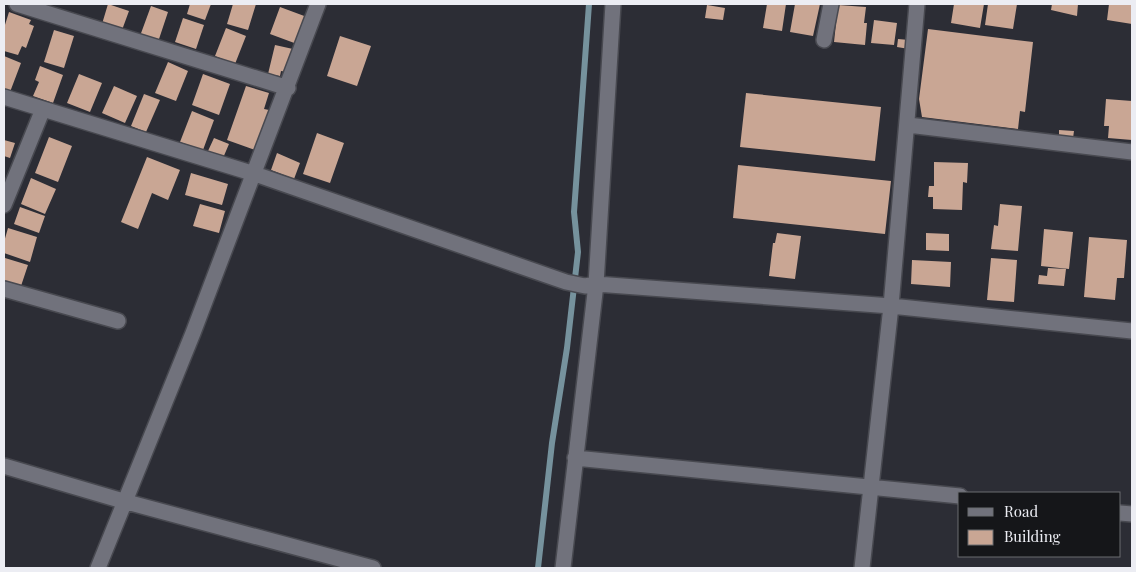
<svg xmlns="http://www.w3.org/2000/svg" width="1136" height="572" viewBox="0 0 1136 572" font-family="'Playfair Display',serif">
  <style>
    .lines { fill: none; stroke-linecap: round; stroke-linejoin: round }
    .stream { stroke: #76929d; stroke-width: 6 }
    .building { fill: #c9a694 }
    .minor-casing { stroke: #484950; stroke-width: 18 }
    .minor { stroke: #71727c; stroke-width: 15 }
  </style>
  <rect width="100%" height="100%" fill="#2c2d35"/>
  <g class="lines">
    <!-- stream -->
    <path class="stream" d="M538 568 552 443 567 348 578 252 574 212 589 4"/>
  </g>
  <!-- building -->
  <path class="building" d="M108 4 129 11 122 30 102 24Z
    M190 4H211L205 20 187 14Z
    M233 4H256L248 30 227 24Z
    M767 4H786L782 31 763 28Z
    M795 4H820L813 36 790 32Z
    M954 4H984L980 28 951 23Z
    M988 4H1017L1013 29 985 25Z
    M1052 4H1078L1077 16 1051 10Z
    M1109 4H1132V24L1107 20Z
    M707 5 725 8 723 20 705 18Z
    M838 5 866 7 864 23H867L865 45 834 42Z
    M151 6 168 12 158 42 140 36Z
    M280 7 307 17 297 44 270 34Z
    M9 12 31 20 29 24 34 26 26 48 22 46 18 55 4 51V28Z
    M183 18 204 25 196 49 175 42Z
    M874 20 897 23 894 45 871 43Z
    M226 28 246 36 235 64 215 56Z
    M928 29 1033 42 1025 112 1020 111 1018 129 922 117 919 99Z
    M54 30 74 36 64 68 44 62Z
    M340 36 371 46 357 86 327 76Z
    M898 39 909 40V49L897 47Z
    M275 45 293 49 287 72 281 71 280 76 268 74Z
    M4 56 21 63 10 92 4 90Z
    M168 62 188 71 176 101 155 93Z
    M40 66 63 75 53 103 33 96 39 82 35 80Z
    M79 74 102 83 90 112 67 103Z
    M203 74 230 84 219 115 192 105Z
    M114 86 137 96 125 123 102 113Z
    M246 86 269 93 264 109 269 110 255 150 227 140Z
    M746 93 881 107 875 161 740 147Z
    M144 94 160 100 146 132 131 126Z
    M1106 99 1132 101V140L1108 138 1109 126H1104Z
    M192 111 214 120 203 150 180 142Z
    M1059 130 1074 131 1073 138 1059 136Z
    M317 133 344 143 330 183 303 174Z
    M49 137 72 146 58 182 35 173Z
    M214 138 229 144 223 158 208 151Z
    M4 140 15 143 10 158 4 156Z
    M277 153 300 163 294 179 271 170Z
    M147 157 180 170 168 200 152 193 138 229 121 222Z
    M934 162 968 163 967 183 963 182 962 210 933 209V197H928L929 186H934Z
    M738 165 891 181 885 234 733 218Z
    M191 173 228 184 222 205 185 195Z
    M31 178 56 189 45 214 21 204Z
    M200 204 225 211 219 233 193 226Z
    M1000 204 1022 206 1018 251 991 249 994 225 998 226Z
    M20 207 45 216 39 233 14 224Z
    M8 228 37 237 30 262 4 253V242Z
    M1044 229 1073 232 1069 269 1041 266Z
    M777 233 801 236 795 279 769 276 773 243H775Z
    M926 233 949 234V251L926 250Z
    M1089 237 1127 240 1124 278H1117L1115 300 1084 297Z
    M5 258 28 265 20 289 4 284Z
    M991 258 1017 260 1014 302 987 300Z
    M912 260 951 262 950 287 911 284Z
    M1048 268 1066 269 1064 286 1038 284 1039 275 1047 276Z"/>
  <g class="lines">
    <!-- minor casing -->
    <g class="minor-casing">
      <path id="minor" d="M17 4 288 88
        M824 40 831 4
        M4 97 255 174 566 282 585 286 596 284 891 306 1132 331
        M908 125 1132 152
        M4 205 43 109
        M4 289 118 321
        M575 458 960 496
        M4 466 123 501 373 568
        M1120 513 1132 514
        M98 568 193 333 318 4
        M563 568 596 284 613 4
        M862 568 891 306 917 4"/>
    </g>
    <!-- minor -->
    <use href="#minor" class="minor"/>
  </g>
  <!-- border -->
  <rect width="1136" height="572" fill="none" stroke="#ecedf3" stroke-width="10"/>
  <!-- legend -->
  <rect x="958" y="492" width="162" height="65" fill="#151619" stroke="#6b6c70"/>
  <rect x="968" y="508" width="25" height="8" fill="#71727c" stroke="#6b6c70"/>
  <text x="1004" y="517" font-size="15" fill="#ecedf3">Road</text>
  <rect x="968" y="530" width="25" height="15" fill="#c9a694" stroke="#6b6c70"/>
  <text x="1004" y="542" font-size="15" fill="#ecedf3">Building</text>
</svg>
